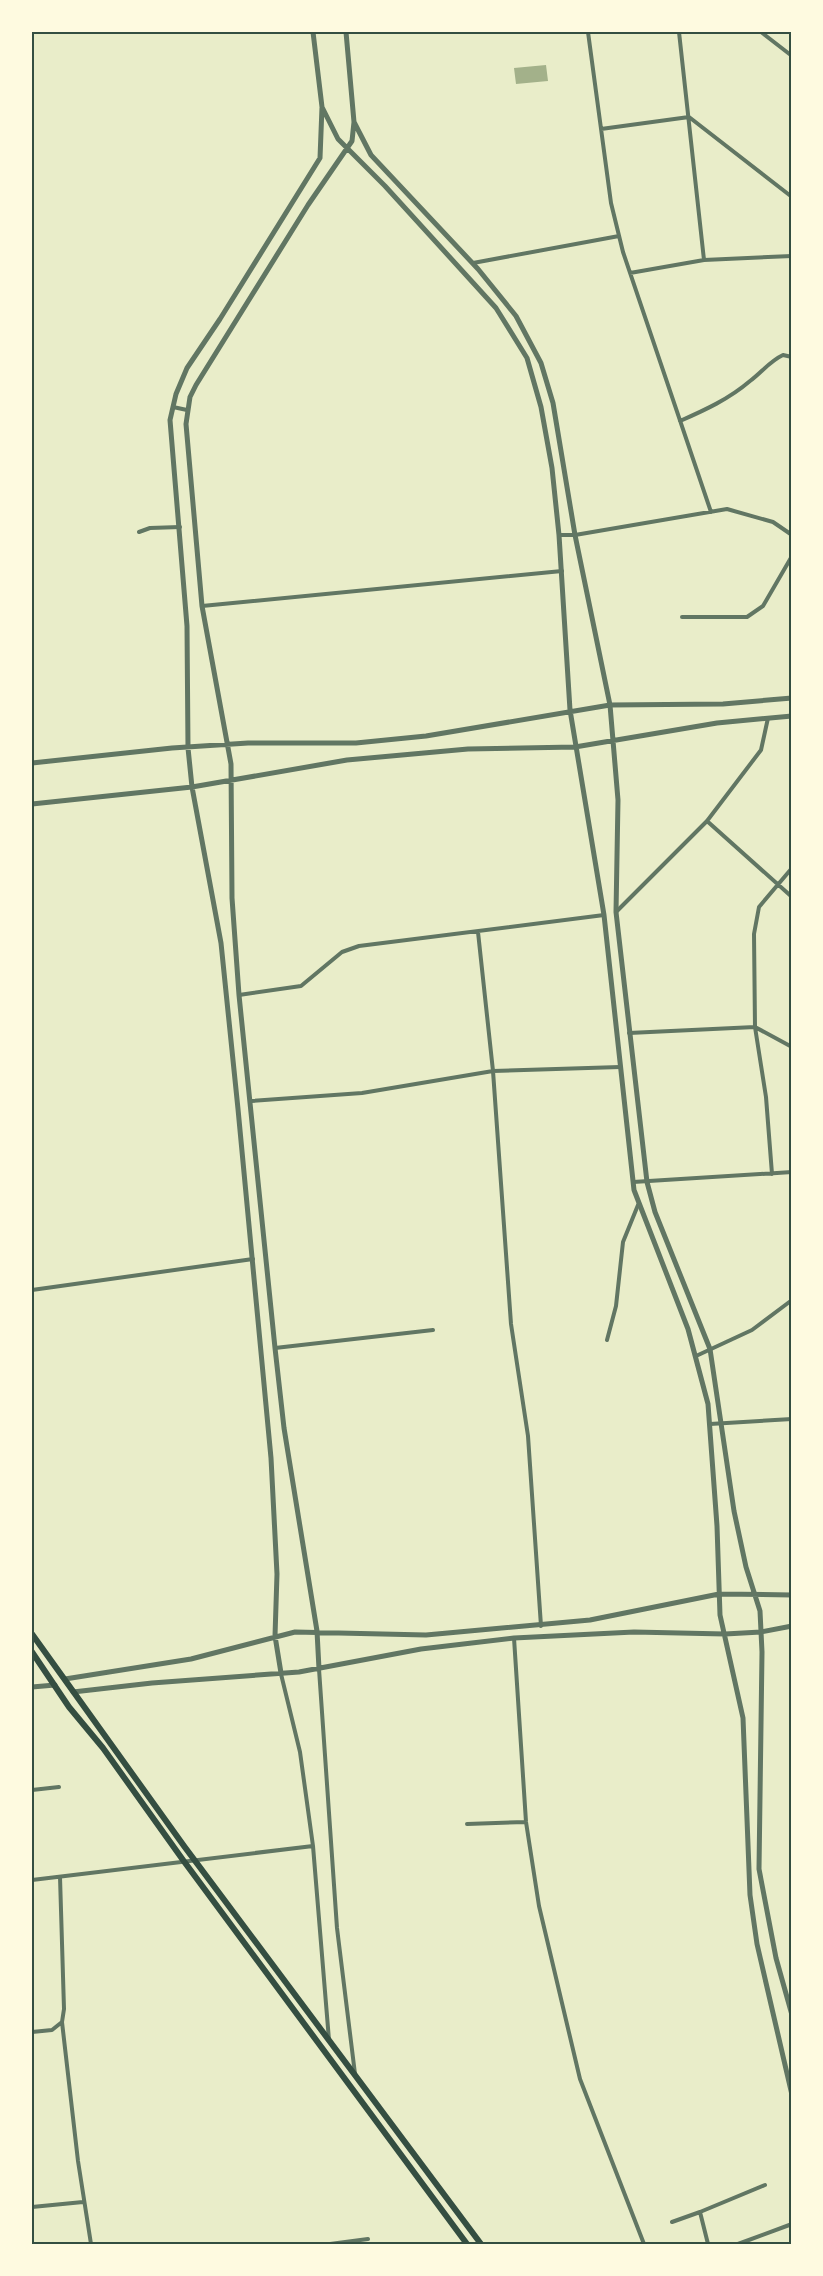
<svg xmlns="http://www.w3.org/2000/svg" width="823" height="2276" viewBox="0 0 823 2276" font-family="'IBM Plex Serif',serif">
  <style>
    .water { fill: #a3b18a }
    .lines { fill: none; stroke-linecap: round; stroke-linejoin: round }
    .minor { stroke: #617663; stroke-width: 4 }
    .tertiary { stroke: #617663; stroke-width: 5 }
    .primary { stroke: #344e41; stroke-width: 6 }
    .neatline { fill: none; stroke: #344e41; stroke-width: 2 }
  </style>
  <rect width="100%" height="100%" fill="#e9edc9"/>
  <!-- water -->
  <path class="water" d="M546 65 548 81 516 84 514 68Z"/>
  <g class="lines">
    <!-- minor -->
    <path class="minor" d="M588 32 611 203 623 252 711 512
      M679 32 704 260
      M761 32 792 56
      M601 129 689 117 792 197
      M473 263 619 236
      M630 273 704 260 792 256
      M173 407 187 410
      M680 421C705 410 729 399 750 381 762 372 770 361 783 355L792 357
      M139 532 150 528 180 527
      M559 535H575L727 509 773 522 792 535
      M202 606 562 571
      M682 617H747L763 606 792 556
      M707 821 792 897
      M617 911 707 821 761 750 768 718
      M478 932 493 1071 511 1324 528 1436 541 1626
      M239 995 301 986 342 952 359 946 604 915
      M629 1033 755 1027 792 1047
      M251 1101 362 1093 493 1071 620 1067
      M772 1174 766 1097 755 1027 754 934 759 907 792 868
      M633 1182 792 1172
      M32 1290 253 1259
      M607 1340 616 1306 623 1242 638 1205
      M275 1348 433 1330
      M696 1356 752 1330 792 1300
      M710 1424 792 1419
      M514 1638 526 1822 539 1906 580 2079 644 2244
      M319 1669 337 1928 355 2074
      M281 1674 300 1752 313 1846 329 2040
      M32 1790 59 1787
      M467 1824 526 1822
      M32 1880 313 1846
      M62 2022 78 2161 91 2244
      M32 2032 52 2030 62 2022 64 2009 60 1877
      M32 2207 83 2202
      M700 2212 765 2185
      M672 2222 700 2212 708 2244
      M330 2244 368 2239
      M738 2244 792 2224"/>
    <!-- tertiary -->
    <path class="tertiary" d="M322 107 338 139 385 186 496 308 527 358 541 407 552 468 559 535 570 710 604 915 634 1190 688 1329 708 1404 717 1526 720 1615 743 1718 750 1895 757 1944 792 2095
      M354 122 371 155 478 269 516 316 541 363 553 403 575 535 610 705 618 800 616 912 647 1182 655 1212 710 1349 734 1511 746 1567 760 1611 762 1652 759 1869 776 1958 792 2015
      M32 763 172 748 248 743H356L426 736 610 705 723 704 792 698
      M32 804 192 787 347 760 468 749 575 747 717 723 792 716
      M319 1669 317 1631 284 1428 275 1348 239 995 232 898 231 764 202 606 186 424 190 397 196 385 308 205 352 141 354 122 346 32
      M281 1673 275 1636 277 1574 271 1458 238 1109 221 943 192 787 188 748 187 626 170 420 176 394 187 368 220 319 320 158 322 107 313 32
      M65 1679 191 1659 295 1632 426 1635 590 1620 719 1594 792 1595
      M32 1687 55 1685
      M73 1692 152 1683 299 1672 421 1649 514 1638 634 1632 725 1634 761 1632 792 1626"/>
    <!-- primary -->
    <path class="primary" d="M32 1634 184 1846 481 2244
      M32 1652 69 1707 103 1748 183 1860 467 2244"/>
  </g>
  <!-- border -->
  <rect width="823" height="2276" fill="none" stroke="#fefae0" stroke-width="66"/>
  <rect x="33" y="33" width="757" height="2210" class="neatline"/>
</svg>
